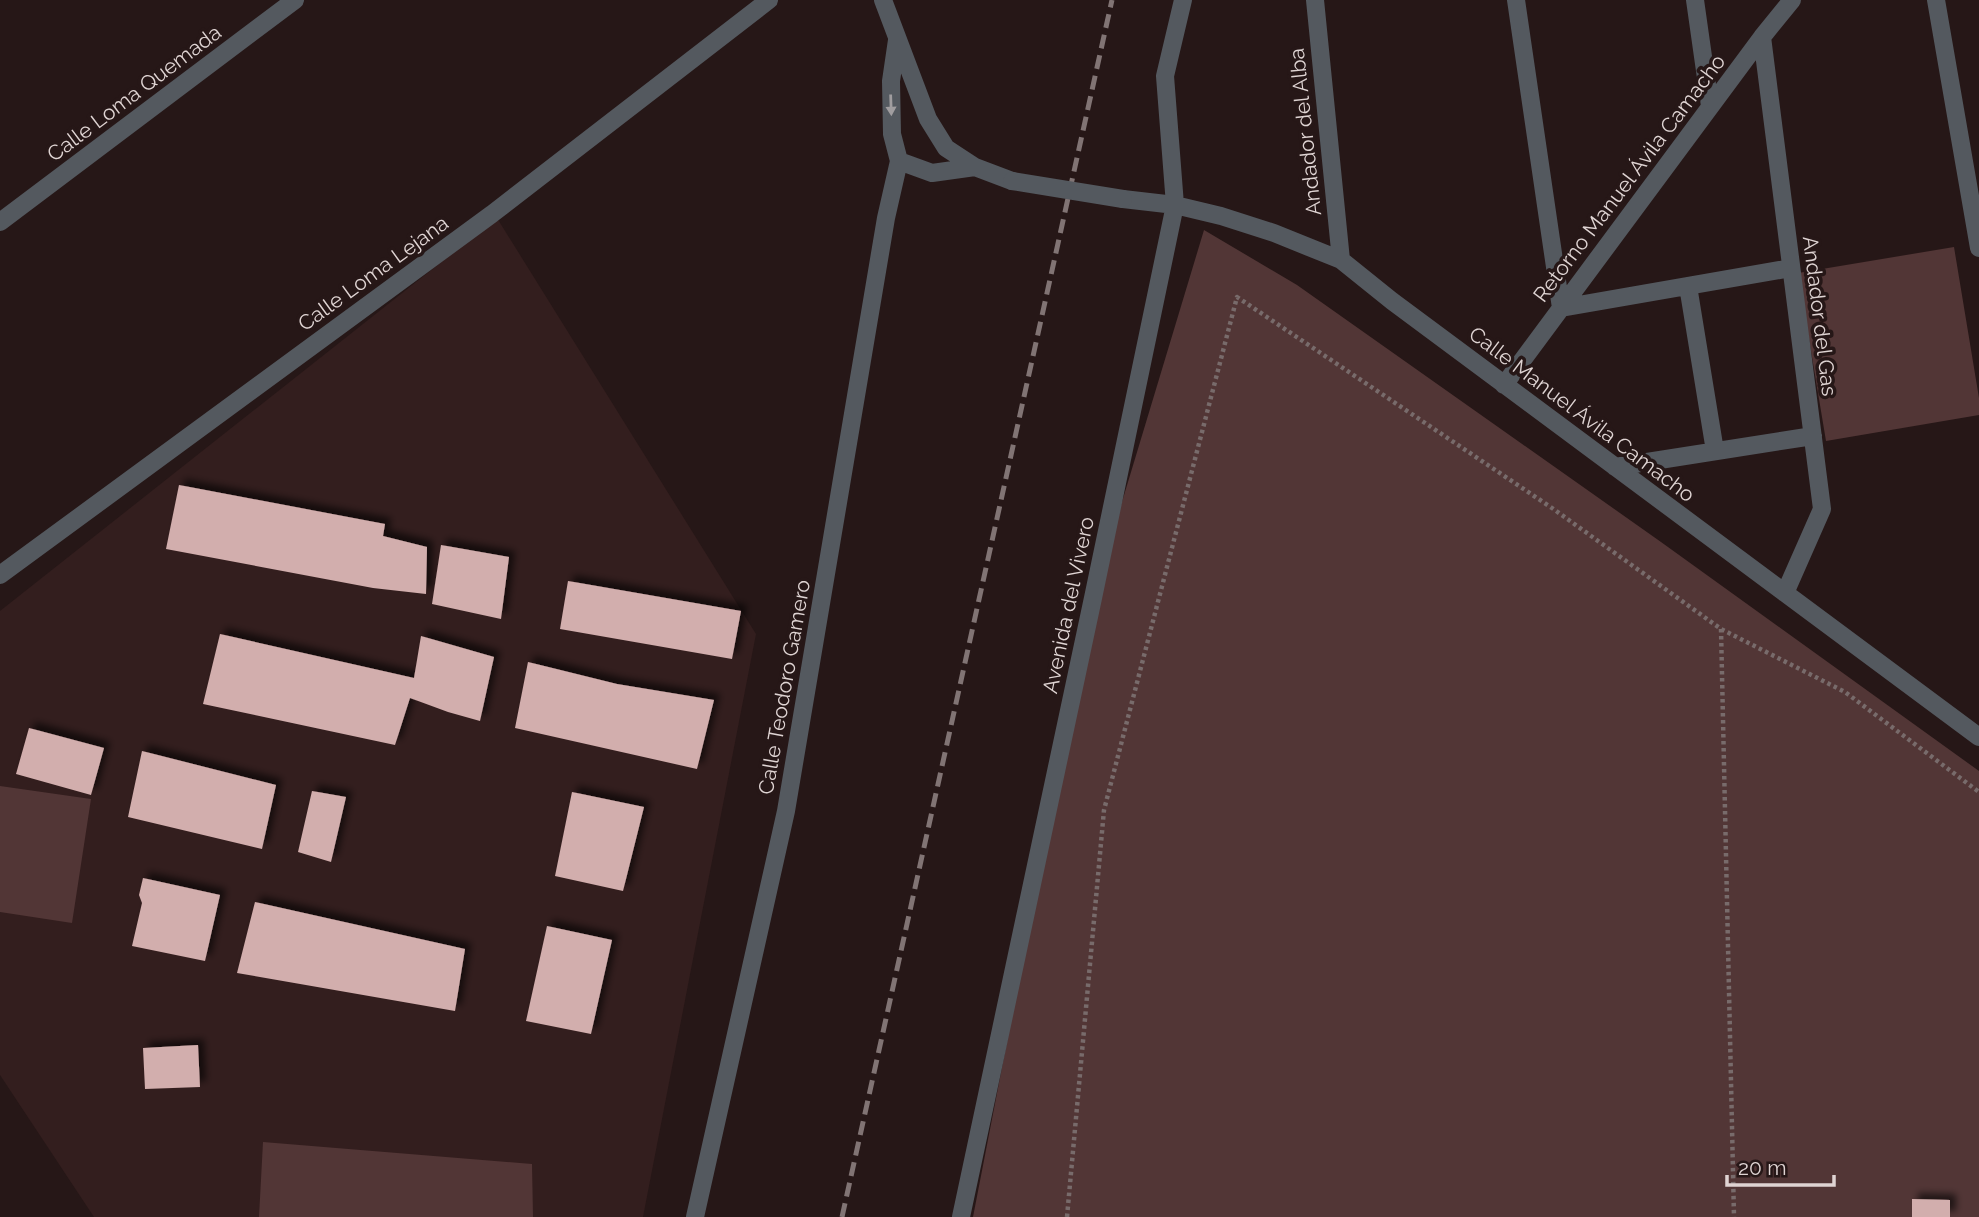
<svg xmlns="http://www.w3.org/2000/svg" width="1979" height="1217" viewBox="0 0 1979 1217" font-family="Raleway,sans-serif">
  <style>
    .built { fill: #331e1e }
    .green { fill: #523636 }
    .building { fill: #d2aead; filter: url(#shadow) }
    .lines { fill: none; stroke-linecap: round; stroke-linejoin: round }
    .path { stroke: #786b6b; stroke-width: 4.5; stroke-dasharray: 3.5 3.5; stroke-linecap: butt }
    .minor { stroke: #54595f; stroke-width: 18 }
    .rail { stroke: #817474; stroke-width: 5; stroke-dasharray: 14 7; stroke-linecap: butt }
    .minor-bridge { stroke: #54595f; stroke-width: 18 }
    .oneway { fill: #a09d9f }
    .labels { text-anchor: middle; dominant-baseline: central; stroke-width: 7; stroke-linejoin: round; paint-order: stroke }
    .street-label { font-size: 21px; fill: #dfd4d3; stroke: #261717 }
  </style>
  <defs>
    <filter id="shadow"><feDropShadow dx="6" dy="-6" stdDeviation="3.5" flood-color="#0009"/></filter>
  </defs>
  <rect width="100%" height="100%" fill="#261717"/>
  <!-- built -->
  <path class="built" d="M497 218 756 634 643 1217H94L0 1075V611Z"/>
  <!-- green -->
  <path class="green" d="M1204 230 1297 285 1661 542 1979 771V1217H973L1093 598Z
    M1954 247 1979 398V415L1826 441 1798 273Z
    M0 786 91 799 72 923 0 912Z
    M263 1142 532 1164 533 1217H259Z"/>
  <!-- building -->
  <path class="building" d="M179 485 385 524 383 536 427 547 426 594 373 588 166 549Z
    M441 545 509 557 501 619 432 604Z
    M568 581 741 611 732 659 560 629Z
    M220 634 414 678 421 636 494 657 480 721 448 712 410 698 395 745 203 704Z
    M528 662 617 684 714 700 697 769 515 728Z
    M29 728 104 748 91 795 16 774Z
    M142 751 276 785 262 849 128 817Z
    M312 791 346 797 331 862 298 852Z
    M572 792 644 807 623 891 555 876Z
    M143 878 220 895 205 961 132 946 142 903 139 895Z
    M255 902 465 949 455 1011 237 973Z
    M547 926 612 940 591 1034 526 1021Z
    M198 1045 200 1087 145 1089 143 1048Z
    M1912 1199 1950 1200V1217H1912Z"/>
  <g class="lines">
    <!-- path -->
    <path class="path" d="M1721 629 1734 1217
      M1067 1217 1104 810 1237 297 1552 508 1721 629 1845 692 1979 792"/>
    <!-- minor -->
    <path class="minor" d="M883 0 928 119 946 148 975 167 1012 181
      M1315 0 1341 260
      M1516 0 1561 308 1791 268
      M1695 0 1710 106
      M1936 0 1979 248
      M1762 37 1822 509 1785 593
      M897 40 891 81 892 134 899 161 932 173 975 167
      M1123 199 1175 205 1221 216 1274 233 1341 260 1392 301 1979 737
      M0 222 295 0
      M1688 286 1715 451
      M1504 385 1762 37 1792 0
      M1615 467 1813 436
      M0 575 492 214 769 0
      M695 1217 786 811 886 218 899 161
      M961 1217 1093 598 1175 205 1165 76 1183 0"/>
    <!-- rail -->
    <path class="rail" d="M842 1217 1112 0"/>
    <!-- minor-bridge -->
    <path class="minor-bridge" d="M1012 181 1123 199"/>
  </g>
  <!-- one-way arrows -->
  <defs><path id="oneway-solid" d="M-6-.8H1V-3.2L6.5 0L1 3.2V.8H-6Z" transform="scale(1.75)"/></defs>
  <use class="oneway" href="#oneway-solid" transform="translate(891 105) rotate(88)"/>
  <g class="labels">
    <!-- street labels -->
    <g class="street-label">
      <text transform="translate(134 93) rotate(-37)">Calle Loma Quemada</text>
      <text transform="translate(1305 132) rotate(-96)">Andador del Alba</text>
      <text transform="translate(1629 178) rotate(-53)">Retorno Manuel Ávila Camacho</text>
      <text transform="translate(373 273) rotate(-36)">Calle Loma Lejana</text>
      <text transform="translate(1820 316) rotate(83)">Andador del Gas</text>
      <text transform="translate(1582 414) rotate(37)">Calle Manuel Ávila Camacho</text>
      <text transform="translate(1068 605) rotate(-78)">Avenida del Vivero</text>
      <text transform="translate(784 687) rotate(-80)">Calle Teodoro Gamero</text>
    </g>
  </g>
  <!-- scale -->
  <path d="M1727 1175v10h107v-10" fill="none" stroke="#dfd4d3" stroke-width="3.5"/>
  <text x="1738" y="1175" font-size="21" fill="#dfd4d3" stroke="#261717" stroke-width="5" paint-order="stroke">20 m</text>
</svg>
